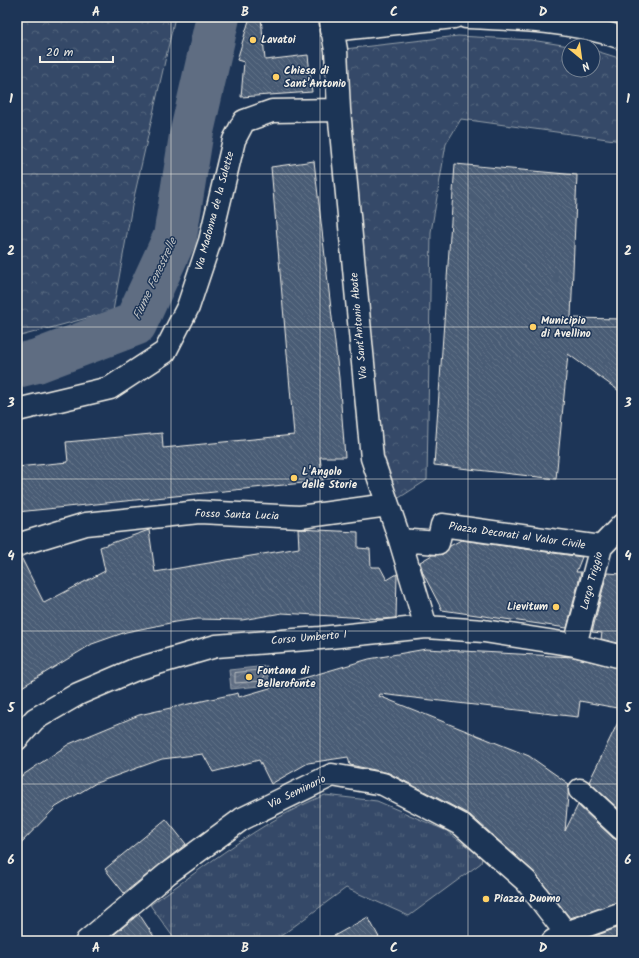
<svg xmlns="http://www.w3.org/2000/svg" width="639" height="958" viewBox="0 0 639 958" font-family="Kalam,sans-serif">
  <style>
    .grass { fill: url(#grass-tufts); stroke: #949ea8 }
    .park { fill: url(#park-crowns); stroke: #949ea8 }
    .water { fill: url(#water-waves); stroke: #9aa2ab }
    .lines { fill: none; stroke-linecap: round; stroke-linejoin: round }
    .shore { stroke: #b8bcbf; stroke-width: 1 }
    .river { stroke: #5e6d82; stroke-width: 44 }
    .building { fill: url(#building-back-hatch); stroke: #f4f1e8 }
    .minor-casing { stroke: #f4f1e8; stroke-width: 25 }
    .minor { stroke: #1d3557; stroke-width: 22 }
    .grid { fill: none; stroke: #f4f1e8; stroke-width: 1; stroke-opacity: 0.55 }
    .poi-dot { fill: #ffd166; stroke: #1d3557; stroke-width: 1.5 }
    .labels { text-anchor: middle; dominant-baseline: central; stroke-width: 3; stroke-linejoin: round; paint-order: stroke }
    .poi-label { font-size: 11px; font-weight: bold; fill: #f4f1e8; stroke: #1d3557; text-anchor: start }
    .street-label { font-size: 11px; fill: #f4f1e8; stroke: #1d3557 }
    .water-label { font-size: 12px; font-style: italic; fill: #c0c3c4; stroke: #1d3557 }
    .neatline { fill: none; stroke: #f4f1e8; stroke-width: 1.5 }
    .grid-label { font-size: 13px; text-anchor: middle; font-weight: bold; fill: #f4f1e8 }
  </style>
  <defs>
    <pattern id="grass-tufts" width="24" height="20" patternUnits="userSpaceOnUse"><rect width="24" height="20" fill="#354a67"/><path d="M3 7l-1-3M5 7V3M7 7l1-3M15 17l-1-3M17 17v-4M19 17l1-3" fill="none" stroke="#53657d"/></pattern>
    <pattern id="park-crowns" width="20" height="18" patternUnits="userSpaceOnUse"><rect width="20" height="18" fill="#354a67"/><path d="M2 6a3 3 0 1 1 6 0M12 15a3 3 0 1 1 6 0" fill="none" stroke="#53657d"/></pattern>
    <pattern id="water-waves" width="16" height="10" patternUnits="userSpaceOnUse"><rect width="16" height="10" fill="#5e6d82"/><path d="M0 5q4-4 8 0t8 0" fill="none" stroke="#768294"/></pattern>
    <pattern id="building-back-hatch" width="6" height="6" patternUnits="userSpaceOnUse"><rect width="6" height="6" fill="#485b74"/><path d="M-1 5l2 2M0 0l6 6M5-1l2 2" fill="none" stroke="#637388"/></pattern>
  </defs>
  <rect width="100%" height="100%" fill="#1d3557"/>
  <filter id="ink" filterUnits="userSpaceOnUse"><feTurbulence type="fractalNoise" baseFrequency=".025" numOctaves="2"/><feDisplacementMap in="SourceGraphic" scale="8" xChannelSelector="R" yChannelSelector="G"/><feConvolveMatrix kernelMatrix="1 2 1 2 8 2 1 2 1" color-interpolation-filters="sRGB"/></filter>
  <g filter="url(#ink)">
    <!-- grass -->
    <path class="grass" d="M325 795 377 801 447 831 482 858 481 863 409 916 346 888 274 941H176L150 905C206 866 261 821 325 795Z"/>
    <!-- park -->
    <path class="park" d="M17 17H175L132 206 113 311 17 337Z
      M458 36 531 40 569 46V70H593V50L622 59V141L461 119 446 144 431 232 427 480 388 505 336 50Z"/>
    <!-- water -->
    <path class="water" d="M267 666 269 685 231 689 229 670Z"/>
    <g class="lines">
      <!-- shore -->
      <path class="shore" d="M262 670 264 672 263 681 235 683V673Z"/>
      <!-- river -->
      <path class="river" d="M17 366 37 361 135 324 175 237 191 136 218 17"/>
    </g>
    <!-- building -->
    <path class="building" d="M250 17H261L265 60 308 55 312 92 241 97 244 62 237 60Z
      M314 161 339 378 345 457H320L323 481 17 512V467L68 462 66 442 162 433 163 448 294 435 271 167Z
      M455 164 577 175 571 318 622 319V393L568 354 556 479 434 465Z
      M298 529 358 532V548L370 549 371 567H380L387 580 397 574 396 618 383 619 282 613 242 620 198 619 175 622 126 632 92 644 17 690V557H21L44 603 105 571 100 547 149 530 155 572 299 548Z
      M461 540 582 557 576 572H581L567 628 442 610 423 573 420 562 432 555 443 554 450 546Z
      M607 573 622 574V644L601 639 602 633 592 632Z
      M426 649 573 657 622 669V709L580 701 578 717 380 694 379 696 529 756 569 784 565 831 578 805 613 838 622 841V901L570 918 534 872 470 815 389 773 350 765 348 757 308 763 271 784 259 760 213 772 203 754 162 759 96 783 56 807 17 847V779L69 744 139 715 238 693 239 697 369 659Z
      M622 714V812L589 782Z
      M166 819 186 844 124 893 105 869Z
      M139 914 157 941H106Z
      M368 917 381 941H325Z
      M622 926V941L584 940Z"/>
    <g class="lines">
      <!-- minor casing -->
      <g class="minor-casing">
        <path id="minor" d="M330 17 336 50 339 110 372 458 400 540 426 627
          M466 17C518 19 573 21 622 38
          M331 30 454 17
          M17 410 110 388 165 352 188 307 210 241 234 140 244 121 272 111 339 110
          M400 540 438 543 442 525 601 547
          M17 545 86 524 199 512 300 517 388 505
          M575 645 601 547 622 525
          M17 739 35 719 78 694 134 670 216 646 320 638 426 627 484 631 575 645 622 657
          M580 790 622 829
          M87 941 167 874 242 819 332 775 383 784 462 825 526 881 566 933
          M553 941 566 933 622 913"/>
      </g>
      <!-- minor -->
      <use href="#minor" class="minor"/>
    </g>
  </g>
  <!-- grid -->
  <path class="grid" d="M171 17V941M320 17V941M468 17V941M17 174H622M17 327H622M17 479H622M17 631H622M17 784H622"/>
  <!-- markers -->
  <g class="poi-dot">
    <circle cx="253" cy="40" r="4"/>
    <circle cx="276" cy="77" r="4"/>
    <circle cx="533" cy="327" r="4"/>
    <circle cx="294" cy="478" r="4"/>
    <circle cx="556" cy="607" r="4"/>
    <circle cx="249" cy="677" r="4"/>
    <circle cx="486" cy="899" r="4"/>
  </g>
  <g class="labels">
    <!-- poi labels -->
    <g class="poi-label">
      <text x="261" y="40">Lavatoi</text>
      <text x="284" y="71">Chiesa di<tspan x="284" dy="13">Sant'Antonio</tspan></text>
      <text x="541" y="321">Municipio<tspan x="541" dy="13">di Avellino</tspan></text>
      <text x="302" y="472">L'Angolo<tspan x="302" dy="13">delle Storie</tspan></text>
      <text x="548" y="607" text-anchor="end">Lievitum</text>
      <text x="257" y="671">Fontana di<tspan x="257" dy="13">Bellerofonte</tspan></text>
      <text x="494" y="899">Piazza Duomo</text>
    </g>
    <!-- street labels -->
    <g class="street-label">
      <text transform="translate(215 211) rotate(-75)">Via Madonna de la Salette</text>
      <text transform="translate(359 326) rotate(-95)">Via Sant'Antonio Abate</text>
      <text transform="translate(237 515) rotate(2)">Fosso Santa Lucia</text>
      <text transform="translate(517 536) rotate(8)">Piazza Decorati al Valor Civile</text>
      <text transform="translate(592 581) rotate(-75)">Largo Triggio</text>
      <text transform="translate(309 638) rotate(-5)">Corso Umberto I</text>
      <text transform="translate(297 792) rotate(-26)">Via Seminario</text>
    </g>
    <!-- water labels -->
    <g class="water-label">
      <text transform="translate(155 279) rotate(-65)">Fiume Fenestrelle</text>
    </g>
  </g>
  <!-- margin -->
  <rect width="639" height="958" fill="none" stroke="#1d3557" stroke-width="44"/>
  <!-- north arrow -->
  <g transform="translate(581 58) rotate(151)"><circle r="19" fill="#1d3557" stroke="#738091"/>
  <path d="M0-3L7 15L0 10L-7 15Z" fill="#ffd166"/>
  <text y="-6" font-size="11" font-weight="bold" text-anchor="middle" fill="#f4f1e8">N</text>
  </g>
  <!-- scale -->
  <path d="M40 56v6h73v-6" fill="none" stroke="#f4f1e8" stroke-width="2"/>
  <text x="46" y="56" font-size="12" fill="#f4f1e8" stroke="#1d3557" stroke-width="3" paint-order="stroke">20 m</text>
  <rect x="22" y="22" width="595" height="914" class="neatline"/>
  <g class="grid-label">
    <text x="96" y="16">A</text>
    <text x="245" y="16">B</text>
    <text x="394" y="16">C</text>
    <text x="543" y="16">D</text>
    <text x="11" y="103">1</text>
    <text x="628" y="103">1</text>
    <text x="11" y="255">2</text>
    <text x="628" y="255">2</text>
    <text x="11" y="407">3</text>
    <text x="628" y="407">3</text>
    <text x="11" y="560">4</text>
    <text x="628" y="560">4</text>
    <text x="11" y="712">5</text>
    <text x="628" y="712">5</text>
    <text x="11" y="864">6</text>
    <text x="628" y="864">6</text>
    <text x="96" y="952">A</text>
    <text x="245" y="952">B</text>
    <text x="394" y="952">C</text>
    <text x="543" y="952">D</text>
  </g>
</svg>
